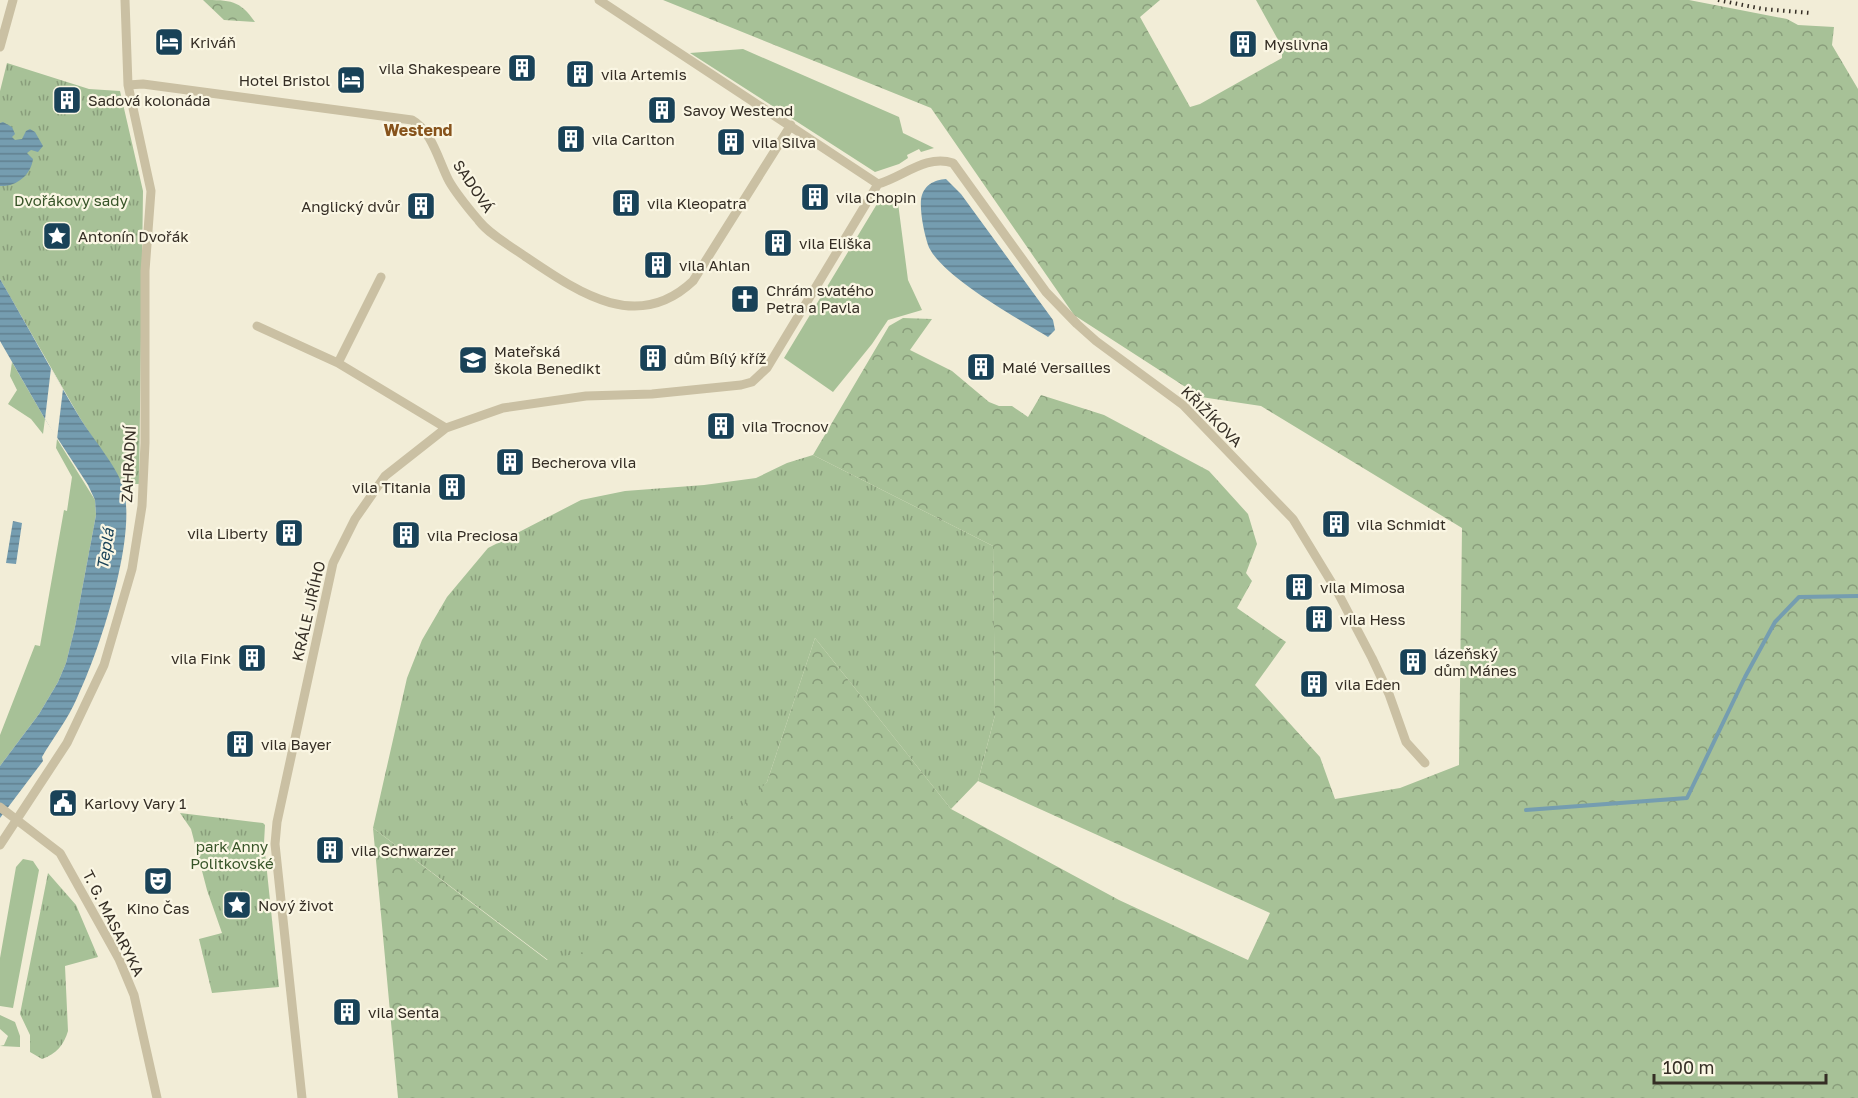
<svg xmlns="http://www.w3.org/2000/svg" width="1858" height="1098" viewBox="0 0 1858 1098" font-family="'Golos Text',sans-serif">
  <style>
    .green { fill: #a7c197 }
    .forest { fill: url(#forest-crowns) }
    .park { fill: url(#park-tufts) }
    .water { fill: url(#water-rules) }
    .pier { fill: #f2edd7 }
    .lines { fill: none; stroke-linecap: round; stroke-linejoin: round }
    .stream { stroke: #759db0; stroke-width: 4 }
    .street { stroke: #cac0a3; stroke-width: 9 }
    .rail { stroke: #352e25; stroke-width: 4; stroke-dasharray: 1.5 4.5; stroke-linecap: butt }
    .labels { text-anchor: middle; dominant-baseline: central; stroke-width: 4.5; stroke-linejoin: round; paint-order: stroke }
    .poi-label { font-size: 15px; fill: #352e25; stroke: #faf6e3; text-anchor: start }
    .street-label { font-size: 15px; fill: #352e25; stroke: #faf6e3 }
    .park-label { font-size: 15px; fill: #375428; stroke: #faf6e3 }
    .neighbourhood-label { font-size: 16px; font-weight: bold; fill: #87531b; stroke: #faf6e3 }
    .water-label { font-size: 16px; font-style: italic; fill: #194258; stroke: #faf6e3 }
  </style>
  <defs>
    <pattern id="forest-crowns" width="20" height="18" patternUnits="userSpaceOnUse" patternTransform="scale(1.5)"><rect width="20" height="18" fill="#a7c197"/><path d="M2 6a3 3 0 1 1 6 0M12 15a3 3 0 1 1 6 0" fill="none" stroke="#899d7b"/></pattern>
    <pattern id="park-tufts" width="24" height="20" patternUnits="userSpaceOnUse" patternTransform="scale(1.5)"><rect width="24" height="20" fill="#a7c197"/><path d="M3 7l-1-3M5 7V3M7 7l1-3M15 17l-1-3M17 17v-4M19 17l1-3" fill="none" stroke="#899d7b"/></pattern>
    <pattern id="water-rules" width="6" height="5" patternUnits="userSpaceOnUse" patternTransform="scale(1.5)"><rect width="6" height="5" fill="#759db0"/><path d="M0 2.5h6" fill="none" stroke="#61808f"/></pattern>
  </defs>
  <rect width="100%" height="100%" fill="#f2edd7"/>
  <!-- green -->
  <path class="green" d="M743 49 899 117 903 133 934 148 921 152 919 149 907 155 908 158 899 164 875 172 690 53Z
    M883 194 898 203 908 280 922 310 888 320 872 344 833 392 784 358Z
    M12 362 45 419 43 434 31 419 8 404 17 390 10 376Z
    M57 439 95 500 96 515 75 627 66 663 58 682 39 714 0 766V735L35 645 40 646 64 510 67 511 72 477 56 448Z
    M23 859 33 861 39 870 13 1008 0 1006V958L16 867Z
    M0 1015 15 1022 20 1036V1047L0 1046 4 1045 8 1036 0 1029Z"/>
  <!-- forest -->
  <path class="forest" d="M203 0C230 0 240 0 255 22L224 20Z
    M663 0H1160L1140 17 1190 107 1200 104 1282 58V47L1256 0H1689L1787 19 1798 25 1834 27 1832 45 1858 89V1098H398L373 828 547 960 767 782 815 638 951 809 1119 900 1248 960 1270 913 978 781 995 715 993 546 813 455 889 326 903 318 932 319 910 350 952 371 989 402 999 406H1012L1028 417 1041 395 1104 415 1209 471 1248 514 1257 544 1246 573 1252 581 1237 608 1286 642 1255 685 1320 757 1335 799 1400 788 1459 765 1462 528 1261 406 1201 397 1074 315 931 108Z"/>
  <!-- park -->
  <path class="park" d="M7 63 89 89 120 91 143 191 139 484H122L80 418 0 279V91Z
    M813 455 993 546 995 715 978 781 951 809 815 638 767 782 697 853 592 950 548 960 373 828 407 678 422 640 447 597 488 548 581 500 625 491 704 485 756 478 787 463Z
    M180 813 263 823 265 825 264 843 279 987 212 993 199 939 222 933 207 890 191 829Z
    M48 873 76 905 98 957 65 966 68 1031C64 1045 56 1054 42 1059L30 1052V1035L20 1014Z"/>
  <!-- water -->
  <path class="water" d="M3 122 12 127 15 134 12 137 15 140 22 139 26 131 30 129 35 132 43 146 38 152 31 150 27 153 33 159C31 175 16 187 0 186V123Z
    M946 179 961 194 1053 320 1055 330 1048 337C1020 320 939 275 928 245 924 233 920 213 921 200 923 185 934 180 946 179Z
    M0 279C27 325 52 372 80 418 92 438 117 466 123 487 138 536 99 652 77 698 68 719 53 738 42 757L43 761 0 818V766L39 714 58 682 66 663 75 627 96 515 95 500 88 485 45 419 0 341Z
    M13 521 22 523 16 564 6 563Z"/>
  <!-- pier -->
  <path class="pier" d="M51 368 63 389 57 439 45 419Z"/>
  <g class="lines">
    <!-- stream -->
    <path class="stream" d="M1526 810 1687 798 1745 677 1775 622 1799 597 1858 596"/>
    <!-- street -->
    <path class="street" d="M599 0 878 184
      M0 47 13 0
      M128 85 143 84 412 120C432 131 439 162 449 181 457 195 469 209 479 221 491 236 511 246 526 257 578 292 637 334 693 281L791 125
      M878 184C903 177 926 154 953 163L1046 292 1077 324 1096 341 1183 405 1293 519 1338 593 1372 658 1389 694 1406 742 1425 763
      M257 326 338 363 446 428
      M338 363 381 277
      M0 807 60 853 119 959 134 995 157 1098
      M0 845 67 743 104 665 132 569 142 506 145 443V271L151 191 128 85 125 0
      M302 1098 275 844 277 822 333 563 355 519 385 476 446 428 503 408 586 396 652 394 741 385 752 382 767 368 878 184"/>
    <!-- rail -->
    <path class="rail" d="M1718 0 1763 9 1810 13"/>
  </g>
  <!-- icons -->
  <defs>
    <g id="hotel-square" transform="scale(1.5)"><rect x="-9" y="-9" width="18" height="18" rx="4" fill="#194258" stroke="#faf6e3"/><path d="M-6-4.5h1.5V1H6V5H4.5V3h-9V5H-6ZM-4 0a1.8 1.8 0 1 1 3.6 0ZM.5 0V-2.5h3Q6-2.5 6 0Z" fill="#fff"/></g>
    <g id="building-square" transform="scale(1.5)"><rect x="-9" y="-9" width="18" height="18" rx="4" fill="#194258" stroke="#faf6e3"/><path d="M-4-6H4V6H1V3H-1V6H-4ZM-2.5-4.3h1.7v1.8h-1.7ZM.8-4.3h1.7v1.8H.8ZM-2.5-1h1.7V.8h-1.7ZM.8-1h1.7V.8H.8Z" fill="#fff"/></g>
    <g id="sight-square" transform="scale(1.5)"><rect x="-9" y="-9" width="18" height="18" rx="4" fill="#194258" stroke="#faf6e3"/><path d="M0-6L1.8-2.2L6-1.7L2.9 1.2L3.7 5.4L0 3.3L-3.7 5.4L-2.9 1.2L-6-1.7L-1.8-2.2Z" fill="#fff"/></g>
    <g id="church-square" transform="scale(1.5)"><rect x="-9" y="-9" width="18" height="18" rx="4" fill="#194258" stroke="#faf6e3"/><path d="M-1.2-6h2.4v3.5h3.3v2.4h-3.3V6h-2.4V-.1h-3.3v-2.4h3.3Z" fill="#fff"/></g>
    <g id="school-square" transform="scale(1.5)"><rect x="-9" y="-9" width="18" height="18" rx="4" fill="#194258" stroke="#faf6e3"/><path d="M0-5L7-2L0 1L-7-2ZM-4 1L0 2.5L4 1V4Q0 6-4 4Z" fill="#fff"/></g>
    <g id="civic-square" transform="scale(1.5)"><rect x="-9" y="-9" width="18" height="18" rx="4" fill="#194258" stroke="#faf6e3"/><path d="M-.6-6.5H3V-4.5H.6V-3L4-1V1h2V6H-6V1h2V-1L-.6-3ZM-1.2 2.5V6h2.4V2.5Z" fill="#fff"/></g>
    <g id="theatre-square" transform="scale(1.5)"><rect x="-9" y="-9" width="18" height="18" rx="4" fill="#194258" stroke="#faf6e3"/><path d="M-5-5.5Q0-4 5-5.5V0Q5 5 0 6Q-5 5-5 0ZM-3.3-2.5H-1v1.5H-3.3ZM1-2.5H3.3v1.5H1ZM-2.8 1Q0 5.5 2.8 1Z" fill="#fff"/></g>
  </defs>
  <g fill-rule="evenodd">
    <use href="#hotel-square" x="169" y="42"/>
    <use href="#building-square" x="1243" y="44"/>
    <use href="#building-square" x="522" y="68"/>
    <use href="#building-square" x="580" y="74"/>
    <use href="#hotel-square" x="351" y="80"/>
    <use href="#building-square" x="67" y="100"/>
    <use href="#building-square" x="662" y="110"/>
    <use href="#building-square" x="571" y="139"/>
    <use href="#building-square" x="731" y="142"/>
    <use href="#building-square" x="815" y="197"/>
    <use href="#building-square" x="626" y="203"/>
    <use href="#building-square" x="421" y="206"/>
    <use href="#sight-square" x="57" y="236"/>
    <use href="#building-square" x="778" y="243"/>
    <use href="#building-square" x="658" y="265"/>
    <use href="#church-square" x="745" y="299"/>
    <use href="#building-square" x="653" y="358"/>
    <use href="#school-square" x="473" y="360"/>
    <use href="#building-square" x="981" y="367"/>
    <use href="#building-square" x="721" y="426"/>
    <use href="#building-square" x="510" y="462"/>
    <use href="#building-square" x="452" y="487"/>
    <use href="#building-square" x="1336" y="524"/>
    <use href="#building-square" x="289" y="533"/>
    <use href="#building-square" x="406" y="535"/>
    <use href="#building-square" x="1299" y="587"/>
    <use href="#building-square" x="1319" y="619"/>
    <use href="#building-square" x="252" y="658"/>
    <use href="#building-square" x="1413" y="662"/>
    <use href="#building-square" x="1314" y="684"/>
    <use href="#building-square" x="240" y="744"/>
    <use href="#civic-square" x="63" y="803"/>
    <use href="#building-square" x="330" y="850"/>
    <use href="#theatre-square" x="158" y="881"/>
    <use href="#sight-square" x="237" y="905"/>
    <use href="#building-square" x="347" y="1012"/>
  </g>
  <g class="labels">
    <!-- poi labels -->
    <g class="poi-label">
      <text x="190" y="42">Kriváň</text>
      <text x="1264" y="44">Myslivna</text>
      <text x="501" y="68" text-anchor="end">vila Shakespeare</text>
      <text x="601" y="74">vila Artemis</text>
      <text x="330" y="80" text-anchor="end">Hotel Bristol</text>
      <text x="88" y="100">Sadová kolonáda</text>
      <text x="683" y="110">Savoy Westend</text>
      <text x="592" y="139">vila Carlton</text>
      <text x="752" y="142">vila Silva</text>
      <text x="836" y="197">vila Chopin</text>
      <text x="647" y="203">vila Kleopatra</text>
      <text x="400" y="206" text-anchor="end">Anglický dvůr</text>
      <text x="78" y="236">Antonín Dvořák</text>
      <text x="799" y="243">vila Eliška</text>
      <text x="679" y="265">vila Ahlan</text>
      <text x="766" y="290">Chrám svatého<tspan x="766" dy="17">Petra a Pavla</tspan></text>
      <text x="494" y="351">Mateřská<tspan x="494" dy="17">škola Benedikt</tspan></text>
      <text x="674" y="358">dům Bílý kříž</text>
      <text x="1002" y="367">Malé Versailles</text>
      <text x="742" y="426">vila Trocnov</text>
      <text x="531" y="462">Becherova vila</text>
      <text x="431" y="487" text-anchor="end">vila Titania</text>
      <text x="1357" y="524">vila Schmidt</text>
      <text x="268" y="533" text-anchor="end">vila Liberty</text>
      <text x="427" y="535">vila Preciosa</text>
      <text x="1320" y="587">vila Mimosa</text>
      <text x="1340" y="619">vila Hess</text>
      <text x="1434" y="653">lázeňský<tspan x="1434" dy="17">dům Mánes</tspan></text>
      <text x="231" y="658" text-anchor="end">vila Fink</text>
      <text x="1335" y="684">vila Eden</text>
      <text x="261" y="744">vila Bayer</text>
      <text x="84" y="803">Karlovy Vary 1</text>
      <text x="351" y="850">vila Schwarzer</text>
      <text x="258" y="905">Nový život</text>
      <text x="158" y="908" text-anchor="middle">Kino Čas</text>
      <text x="368" y="1012">vila Senta</text>
    </g>
    <!-- street labels -->
    <g class="street-label">
      <text transform="translate(474 186) rotate(56)">SADOVÁ</text>
      <text transform="translate(1212 416) rotate(45)">KŘIŽÍKOVA</text>
      <text transform="translate(128 464) rotate(-87)">ZAHRADNÍ</text>
      <text transform="translate(308 611) rotate(-77)">KRÁLE JIŘÍHO</text>
      <text transform="translate(114 923) rotate(63)">T. G. MASARYKA</text>
    </g>
    <!-- park labels -->
    <g class="park-label">
      <text x="71" y="200">Dvořákovy sady</text>
      <text x="232" y="846">park Anny<tspan x="232" dy="17">Politkovské</tspan></text>
    </g>
    <!-- neighbourhood labels -->
    <g class="neighbourhood-label">
      <text x="418" y="130">Westend</text>
    </g>
    <!-- water labels -->
    <g class="water-label">
      <text transform="translate(105 549) rotate(-81)">Teplá</text>
    </g>
  </g>
  <!-- scale -->
  <path d="M1654 1074v9h172v-9" fill="none" stroke="#352e25" stroke-width="3"/>
  <text x="1663" y="1074" font-size="18" fill="#352e25" stroke="#faf6e3" stroke-width="4.5" paint-order="stroke">100 m</text>
</svg>
